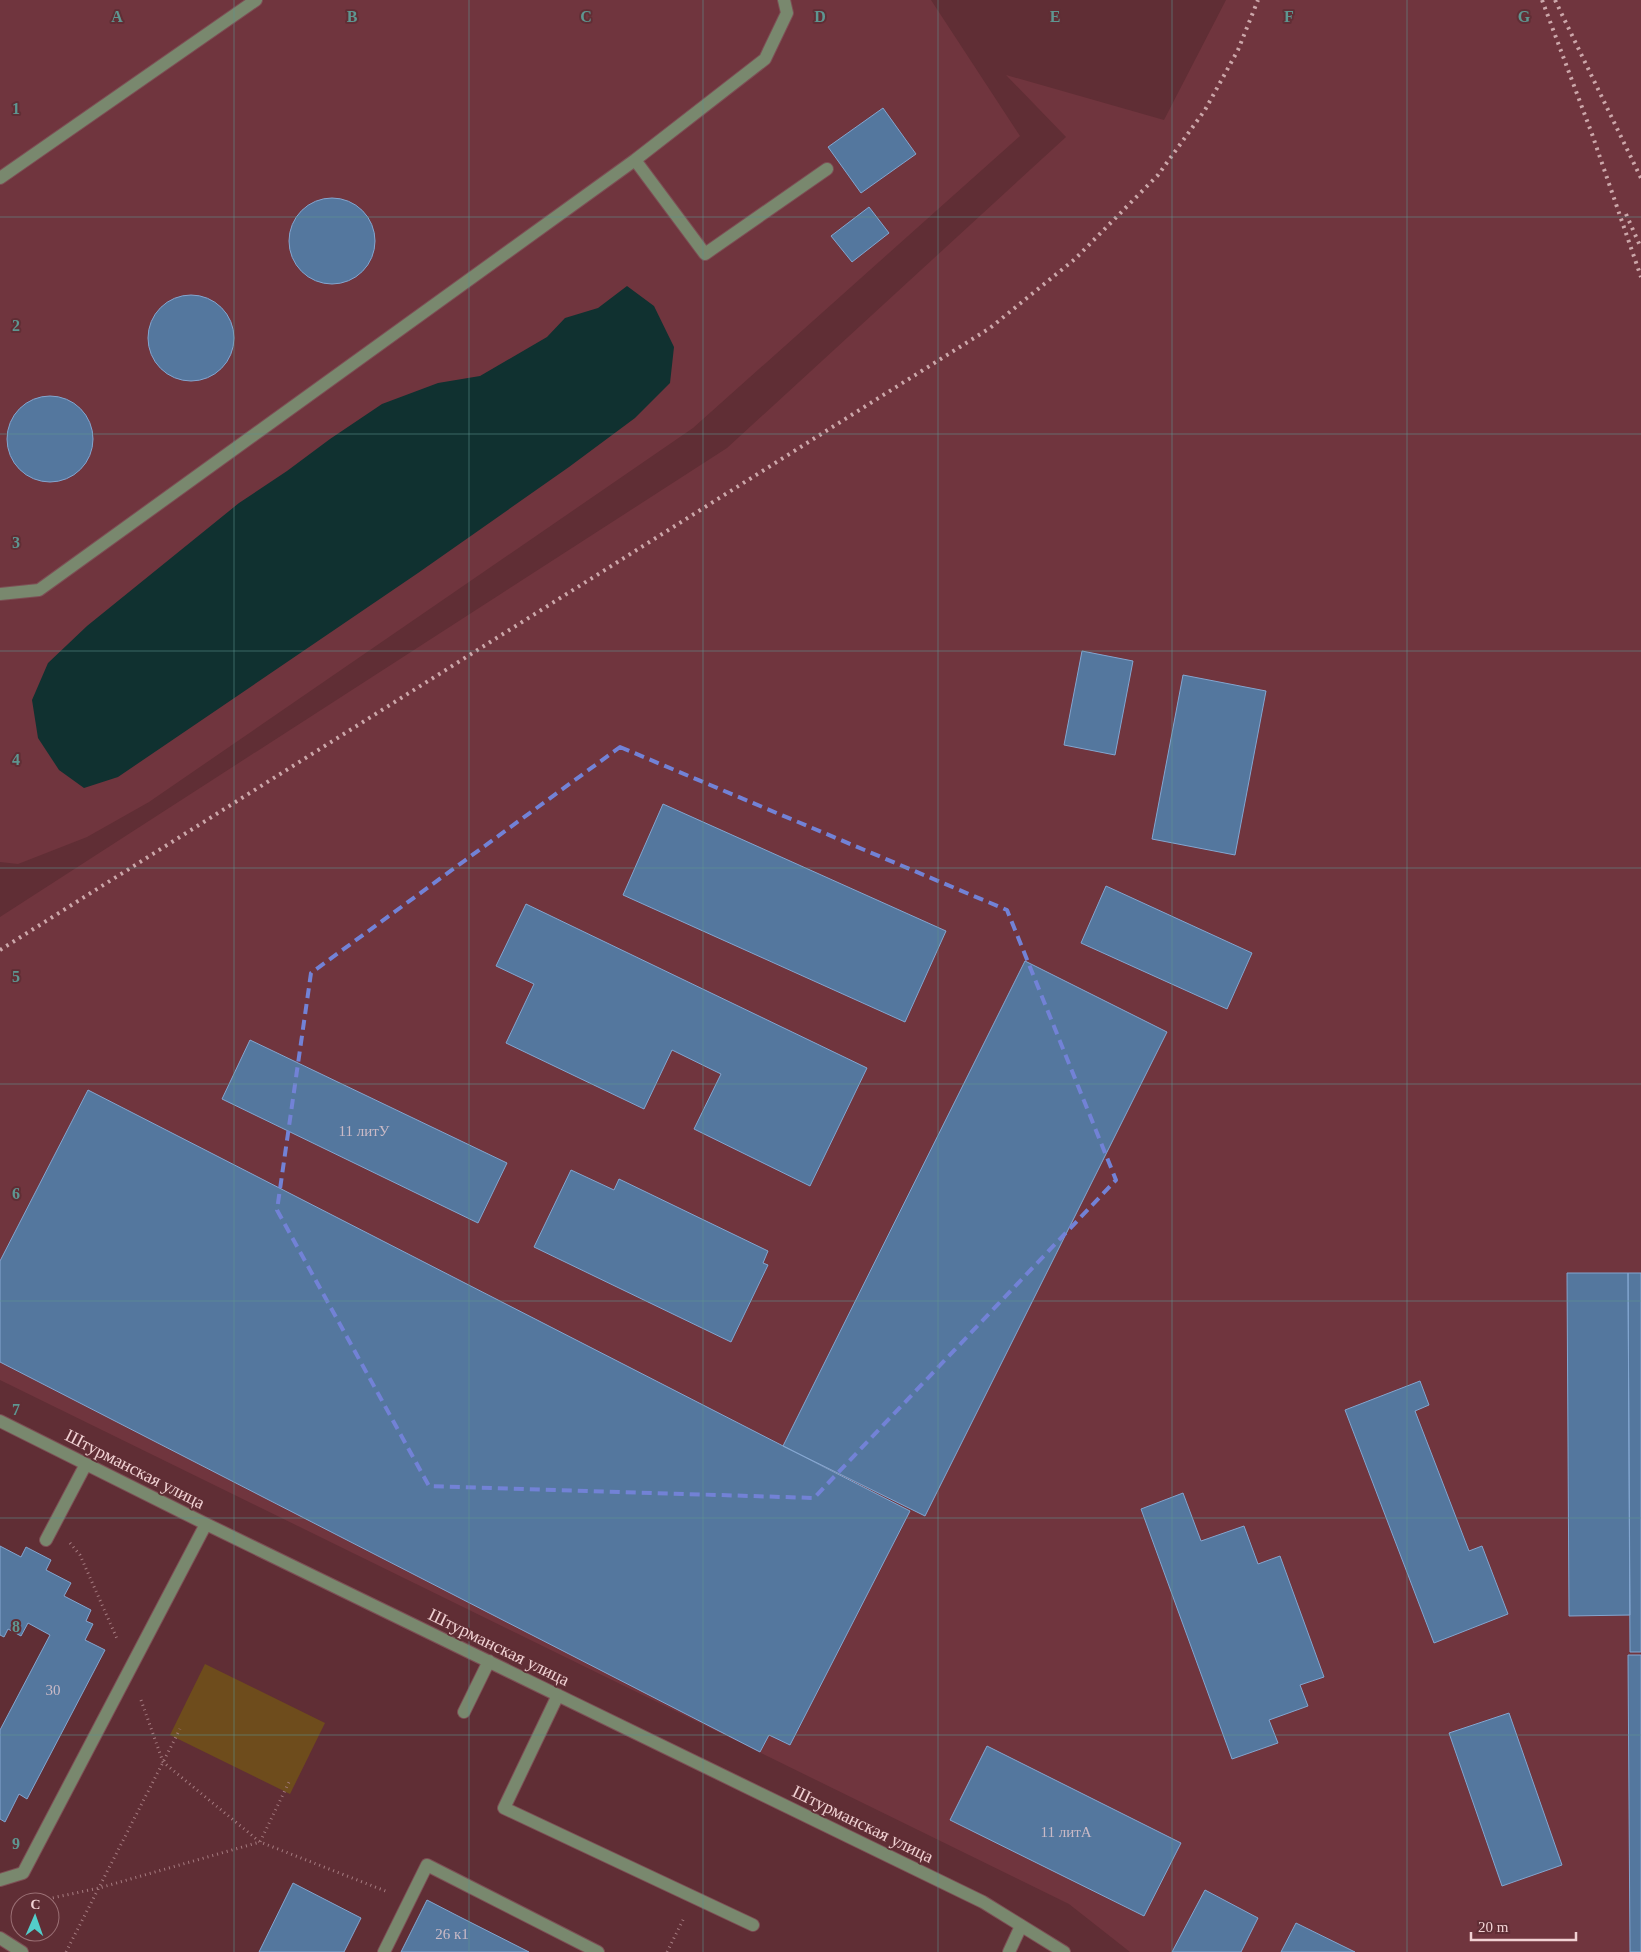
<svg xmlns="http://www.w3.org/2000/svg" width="1641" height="1952" viewBox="0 0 1641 1952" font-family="Georgia,serif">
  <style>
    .built { fill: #70353e }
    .green { fill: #6e4c1c }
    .water { fill: #103130 }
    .building { fill: #54779e; stroke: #83a6d0 }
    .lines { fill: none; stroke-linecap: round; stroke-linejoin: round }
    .minor-casing { stroke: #7d4f55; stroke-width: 14 }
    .path { stroke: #a67c81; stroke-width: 3; stroke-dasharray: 1 4; stroke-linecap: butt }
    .minor { stroke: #79886e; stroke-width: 12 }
    .rail { stroke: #cca7aa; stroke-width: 4; stroke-dasharray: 2.5 5; stroke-linecap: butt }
    .marked { fill: none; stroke: #7282d6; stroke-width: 4; stroke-dasharray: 10 6; stroke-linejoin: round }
    .grid { fill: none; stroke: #5e9691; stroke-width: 1; stroke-opacity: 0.55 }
    .labels { text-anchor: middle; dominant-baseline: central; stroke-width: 4; stroke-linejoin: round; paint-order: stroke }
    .number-label { font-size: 15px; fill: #cabac6 }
    .street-label { font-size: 18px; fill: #f1d1d3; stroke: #602e35 }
    .grid-label { font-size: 16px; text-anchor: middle; font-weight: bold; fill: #5e9691; stroke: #602e35; stroke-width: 4; stroke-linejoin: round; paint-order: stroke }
  </style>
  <rect width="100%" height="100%" fill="#602e35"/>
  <!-- built -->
  <path class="built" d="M0 0H931L1020 136 693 428 149 802 87 837 18 864 0 862Z
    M1226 0H1641V1952H1130L1069 1904 0 1380V917L727 448 1066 137 1006 75 1164 120Z"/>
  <!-- green -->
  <path class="green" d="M205 1664 325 1723 290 1794 170 1735Z"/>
  <!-- water -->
  <path class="water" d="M627 286 654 306 674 347 670 383 635 418 569 467 418 573 118 777 84 788 59 770 38 738 32 700 48 663 87 626 239 503 287 471 330 439 382 404 438 383 480 376 547 337 565 318 598 308Z"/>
  <!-- building -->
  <path class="building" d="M883 108 916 154 861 193 828 147Z
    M289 241a43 43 0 1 1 86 0a43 43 0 1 1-86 0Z
    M869 207 889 233 852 262 831 236Z
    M148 338a43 43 0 1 1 86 0a43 43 0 1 1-86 0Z
    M7 439a43 43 0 1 1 86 0a43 43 0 1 1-86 0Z
    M1082 651 1133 661 1115 755 1064 745Z
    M1183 675 1266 691 1235 855 1152 839Z
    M663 804 946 931 905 1022 623 895Z
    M1106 886 1252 953 1227 1009 1081 943Z
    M526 904 867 1068 810 1186 694 1129 721 1074 672 1050 644 1109 506 1043 534 984 496 966Z
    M1025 961 1167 1032 925 1516 783 1446Z
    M250 1040 507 1163 478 1223 222 1099Z
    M88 1090 910 1511 790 1745 769 1735 760 1752 0 1362V1261Z
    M571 1170 614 1190 619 1179 768 1251 763 1263 768 1265 731 1342 534 1247Z
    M1567 1273H1628L1630 1615 1569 1616Z
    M1628 1273H1641V1652H1630Z
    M1420 1381 1429 1405 1415 1411 1469 1551 1482 1546 1508 1614 1434 1643 1345 1410Z
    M1183 1493 1201 1541 1244 1526 1258 1564 1280 1556 1324 1677 1300 1685 1308 1706 1269 1720 1278 1743 1232 1759 1141 1509Z
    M0 1546 21 1557 26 1547 51 1560 46 1570 71 1583 64 1596 91 1610 86 1621 93 1624 85 1640 105 1650 27 1799 19 1794 5 1822 0 1819V1730L50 1635 28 1623 21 1636 8 1629 4 1637 0 1635Z
    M1628 1655H1641V1952H1630Z
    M1509 1713 1562 1865 1502 1886 1449 1733Z
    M987 1746 1181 1843 1144 1916 950 1820Z
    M293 1883 361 1918 344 1952H259Z
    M1205 1890 1258 1918 1241 1952H1172Z
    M427 1900 458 1916 529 1952H401Z
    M1296 1923 1355 1952H1281Z"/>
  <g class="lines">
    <!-- minor casing -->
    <g class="minor-casing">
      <path id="minor" d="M635 160 705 254 827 169
        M0 178 256 0
        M0 594 39 590 635 160 765 59 787 13 784 0
        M0 1421 206 1524 983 1902 1064 1952
        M46 1540 86 1464
        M558 1695 504 1808 753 1925
        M464 1712 489 1661
        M0 1880 23 1873 206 1524
        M0 1938 22 1952
        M384 1952 427 1865 598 1952
        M1009 1952 1021 1926"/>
    </g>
    <!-- path -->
    <path class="path" d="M70 1543 80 1555 118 1641
      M141 1700 163 1762 260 1842 388 1892
      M29 1897 38 1901 99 1888 260 1842 290 1780
      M66 1952 180 1729
      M667 1952 684 1918"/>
    <!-- minor -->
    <use href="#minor" class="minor"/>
    <!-- rail -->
    <path class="rail" d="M1542 0 1592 134 1641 277
      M1555 0 1641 178
      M1626 214 1641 248
      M0 950 990 328 1075 259 1158 175 1205 110 1238 50 1258 0"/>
  </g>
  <!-- marked area -->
  <path class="marked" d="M620 747 1007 910 1116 1180 814 1498 429 1486 277 1210 311 973Z"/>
  <!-- grid -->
  <path class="grid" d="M234 0V1952M469 0V1952M703 0V1952M938 0V1952M1172 0V1952M1407 0V1952M0 217H1641M0 434H1641M0 651H1641M0 868H1641M0 1084H1641M0 1301H1641M0 1518H1641M0 1735H1641"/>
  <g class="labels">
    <!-- number labels -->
    <g class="number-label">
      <text x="364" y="1131">11 литУ</text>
      <text x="53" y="1690">30</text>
      <text x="1066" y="1832">11 литА</text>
      <text x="452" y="1934">26 к1</text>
    </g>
    <!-- street labels -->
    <g class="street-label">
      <text transform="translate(135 1469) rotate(27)">Штурманская улица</text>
      <text transform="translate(499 1647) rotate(26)">Штурманская улица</text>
      <text transform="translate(863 1824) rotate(26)">Штурманская улица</text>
    </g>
  </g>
  <g class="grid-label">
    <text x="117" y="22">A</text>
    <text x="352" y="22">B</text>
    <text x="586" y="22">C</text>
    <text x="820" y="22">D</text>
    <text x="1055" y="22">E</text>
    <text x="1289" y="22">F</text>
    <text x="1524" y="22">G</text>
    <text x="16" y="114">1</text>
    <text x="16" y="331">2</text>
    <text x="16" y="548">3</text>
    <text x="16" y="765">4</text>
    <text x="16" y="982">5</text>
    <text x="16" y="1199">6</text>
    <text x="16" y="1415">7</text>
    <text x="16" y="1632">8</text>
    <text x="16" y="1849">9</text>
  </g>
  <!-- north arrow -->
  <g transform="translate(35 1917) rotate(2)"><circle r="24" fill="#602e35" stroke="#9a6f74"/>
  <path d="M0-4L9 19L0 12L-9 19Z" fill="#53cdca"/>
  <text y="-8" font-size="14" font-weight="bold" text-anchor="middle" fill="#f1d1d3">С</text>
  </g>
  <!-- scale -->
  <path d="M1471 1932v8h105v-8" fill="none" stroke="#f1d1d3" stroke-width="2.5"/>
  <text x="1478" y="1932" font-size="15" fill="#f1d1d3" stroke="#602e35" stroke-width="4" paint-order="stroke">20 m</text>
</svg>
